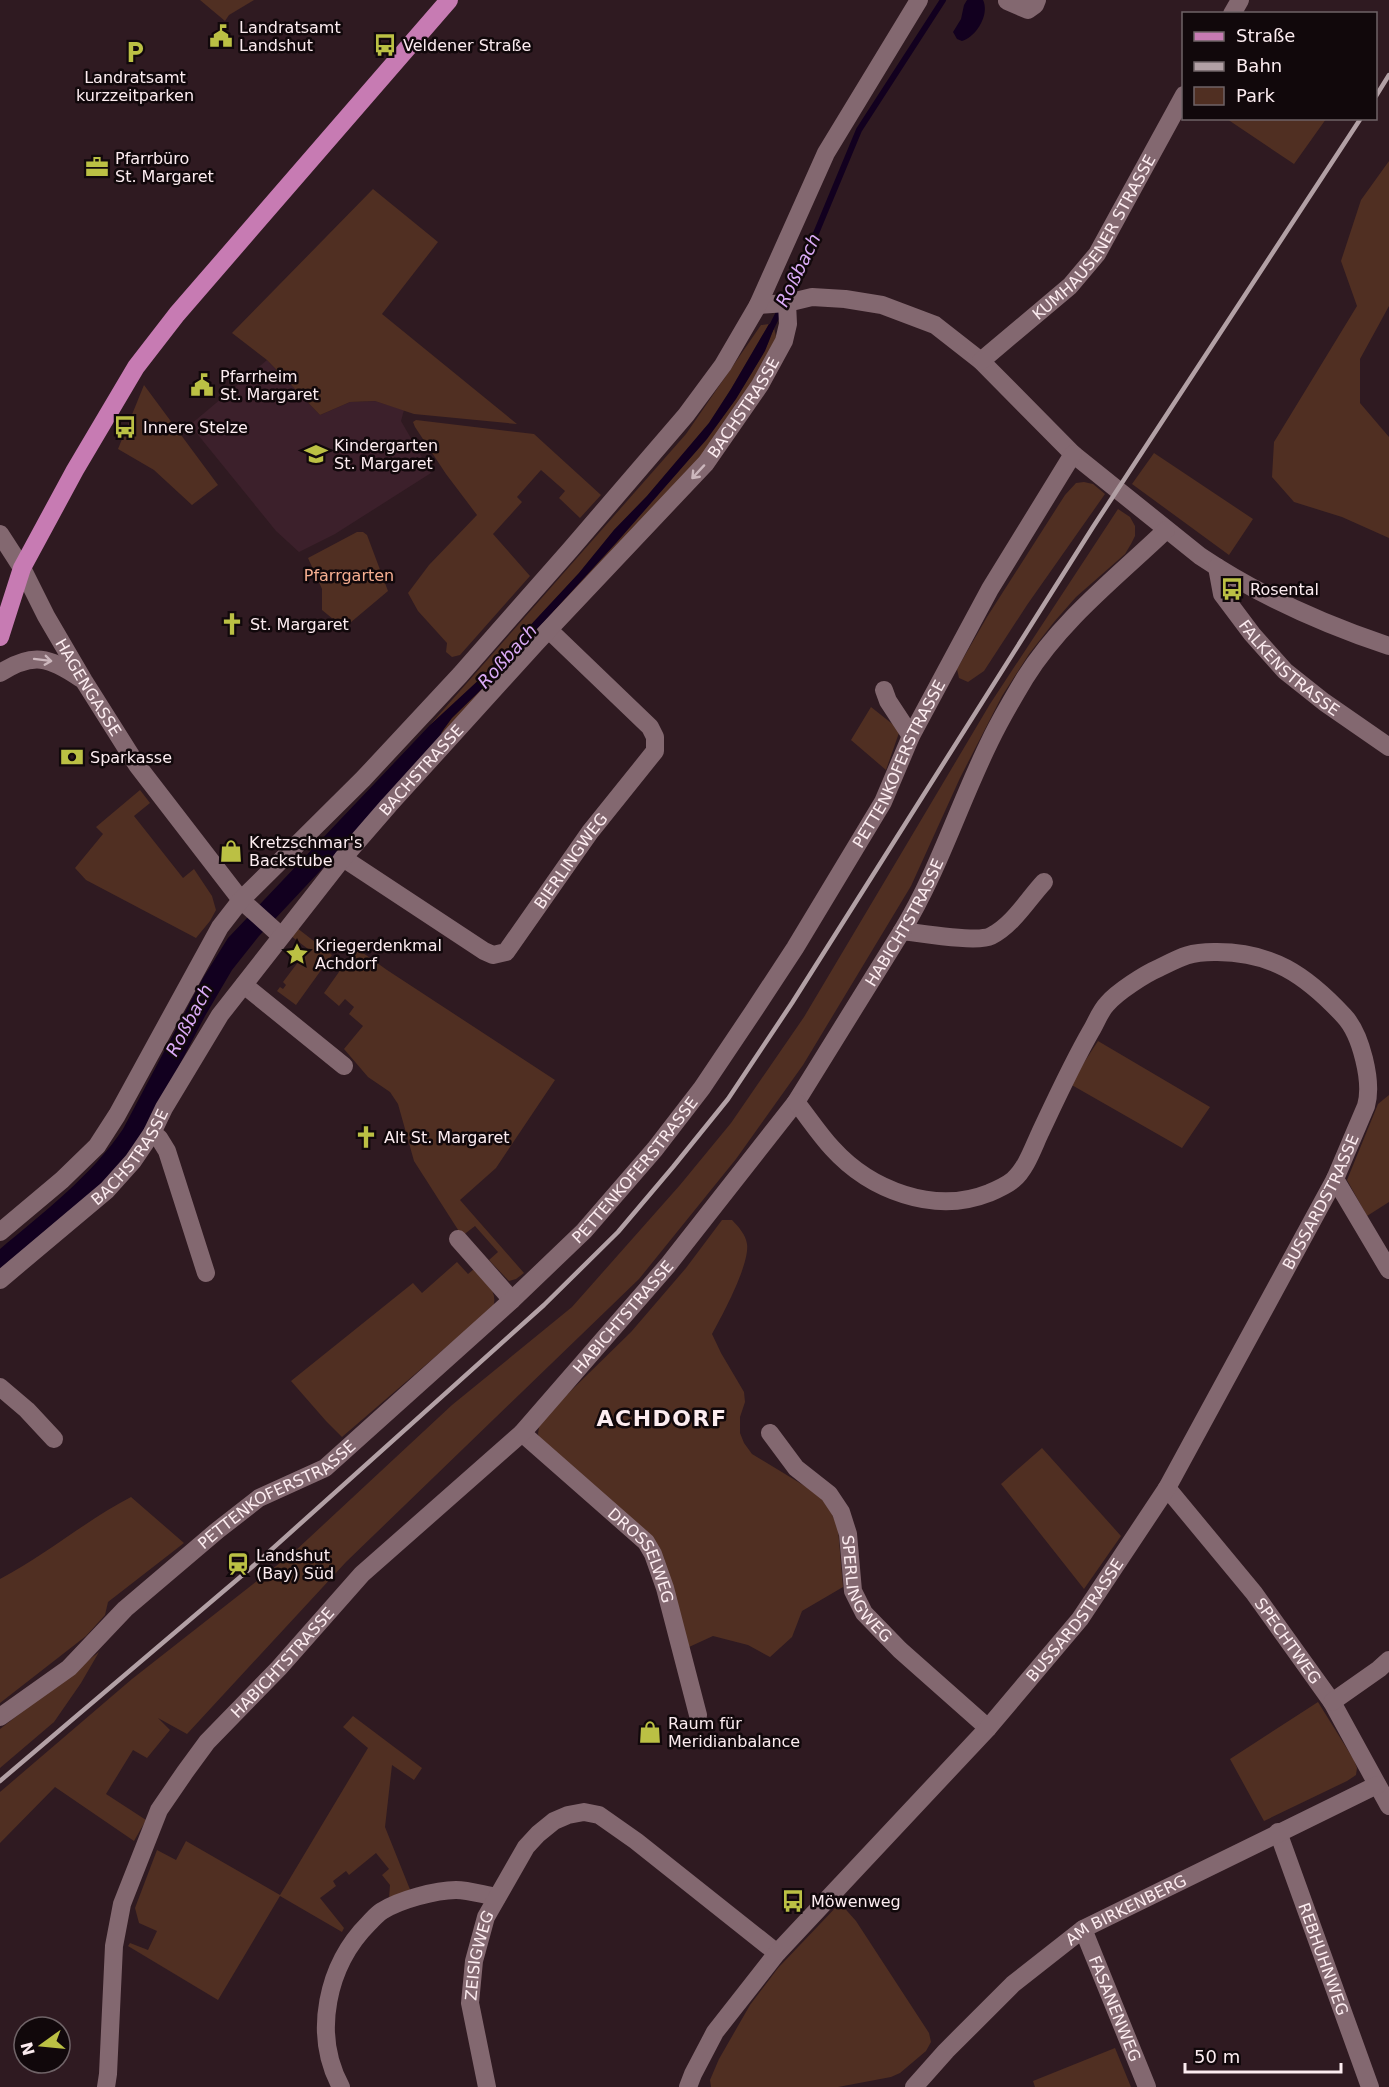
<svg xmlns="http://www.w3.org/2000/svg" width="1389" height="2087" viewBox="0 0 1389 2087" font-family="'DejaVu Sans',sans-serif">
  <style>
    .built { fill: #3c202b }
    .green { fill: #502f22 }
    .water { fill: #12001f }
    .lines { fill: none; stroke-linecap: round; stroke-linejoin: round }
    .stream { stroke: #12001f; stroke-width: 6 }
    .street { stroke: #836870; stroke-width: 18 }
    .primary { stroke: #c77bb3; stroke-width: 18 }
    .rail { stroke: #b2a0a5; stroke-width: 4.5 }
    .oneway { stroke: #ccb7bd }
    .labels { text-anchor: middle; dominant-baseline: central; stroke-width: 5; stroke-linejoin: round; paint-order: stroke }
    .poi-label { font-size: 16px; fill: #fcecf0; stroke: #11080b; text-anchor: start }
    .street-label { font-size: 16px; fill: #fcecf0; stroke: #11080b }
    .park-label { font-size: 16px; fill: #f5ae91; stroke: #11080b }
    .water-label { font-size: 18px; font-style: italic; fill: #dbabf7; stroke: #11080b }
    .district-label { font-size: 22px; font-weight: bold; letter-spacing: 1.5px; fill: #fcecf0; stroke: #11080b }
  </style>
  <rect width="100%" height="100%" fill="#2f1a21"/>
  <!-- built -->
  <path class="built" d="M267 360 320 415 350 402 375 401 404 410 401 421 431 473 335 534 299 552 276 531 190 425Z"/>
  <!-- green -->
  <path class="green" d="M200 0H254L229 15 225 21Z
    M1227 119H1326L1294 164Z
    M1389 161V306L1360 359V403L1389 437V538L1342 517 1294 502 1272 477 1274 442 1357 306 1341 261 1361 200Z
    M373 189 438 242 382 314 517 424 414 414 375 401 350 402 320 415 267 360 232 333Z
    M769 324 731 389 709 423 647 496 614 530 579 573 494 665 448 711 430 725 686 434 761 325Z
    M774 328 777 341 770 354 708 449 441 736C445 717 479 694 492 679 545 619 599 561 651 502 688 460 720 426 749 377 759 361 768 346 774 328Z
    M144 385 218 485 192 505 154 470 118 449Z
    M416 420 534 434 601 495 580 518 559 498 565 491 541 470 517 497 522 502 493 534 530 576 460 655 452 657 446 652 447 643 418 611 408 593 429 565 477 515 446 474 415 427 413 422Z
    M1154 453 1253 519 1229 555 1132 484Z
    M1084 482 1093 484 1105 494 1027 605 984 671 968 682 959 678 957 669 987 617 1065 495 1076 483Z
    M1118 509 1130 517 1135 526V536L1131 544 1125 554 1076 597 1054 622 1029 654 1002 696 960 778 911 886 803 1065 736 1159 639 1279 346 1562 187 1734 158 1718 170 1730 147 1758 133 1750 106 1794 146 1820 134 1841 55 1787 0 1843V1792L132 1679 294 1552 452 1405 572 1307 680 1185 731 1123 804 1017 990 704Z
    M357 532H363L367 535 388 591 344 628 322 610V589L308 558Z
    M871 707 900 730 886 770 851 740Z
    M140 790 150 803 134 816 183 878 194 869 212 896 216 910 210 921 196 938 86 880 75 868 103 834 96 827Z
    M297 928 332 955 296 1005 277 991 280 987 283 989 286 985 283 982 308 949 291 936Z
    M356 948 387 970 555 1080 496 1168 460 1200 524 1273 516 1279 509 1281 489 1260 498 1252 475 1226 462 1236 414 1161 398 1104 390 1092 368 1077 344 1049 363 1026 349 1014 354 1007 345 999 339 1006 324 993Z
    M1098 1041 1210 1107 1182 1148 1070 1084Z
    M1389 1095V1202L1367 1216 1347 1180 1378 1104Z
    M722 1220H732C738 1226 746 1235 747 1244 750 1264 722 1316 712 1334L721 1353 744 1392 745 1402 740 1417V1433L744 1443 752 1454 818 1494 831 1511 838 1529 843 1587 802 1611 792 1637 770 1657 748 1645 713 1636 689 1647 653 1554 545 1449 538 1434 540 1421 631 1332 686 1268Z
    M457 1262 468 1274 474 1269C484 1280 499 1291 493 1307L342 1437 326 1421 291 1381 413 1283 422 1293Z
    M1042 1448 1121 1536 1084 1589 1001 1484Z
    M131 1497 184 1543 108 1602 105 1615 86 1636 0 1703V1579C46 1555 85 1521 131 1497Z
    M99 1652 81 1683 54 1722 0 1768V1729Z
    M1318 1702 1354 1760 1357 1768 1356 1775 1347 1781 1264 1821 1230 1759Z
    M353 1716 422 1768 414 1780 392 1765 385 1827 411 1892 389 1899 390 1885 382 1875 389 1869 376 1853 349 1875 346 1871 333 1881 336 1886 320 1898 344 1928 342 1932 280 1896 218 2000 128 1946 130 1943 148 1950 157 1931 139 1923 135 1908 157 1850 176 1860 186 1841 280 1895 368 1748 343 1727Z
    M840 1903 856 1921 929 2033 931 2042 926 2051 900 2073 891 2077 838 2087H711L710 2080 719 2059 750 2005 778 1968Z
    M1115 2048 1131 2087H1035L1033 2081Z"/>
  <!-- water -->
  <path class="water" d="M967 0H983C990 15 976 37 962 41L957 39 953 32 961 19 964 5Z
    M769 324H771L774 328 765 351 736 399 707 439 617 542 488 683 452 718 441 733 443 740 259 936 232 970 205 1016 142 1137 114 1173 0 1272V1249C44 1212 91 1176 123 1129L203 978 228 938 430 725 483 676 579 573 614 530 647 496 709 423 731 389Z"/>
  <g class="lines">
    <!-- stream -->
    <path class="stream" d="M770 330 802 267 859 130 943 0"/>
    <!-- street -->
    <g class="street">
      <path d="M1007 1 1028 10 1035 5 1037 0"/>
      <path d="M1232 14 1240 0"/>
      <path d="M758 305 787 303 812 297 845 299 882 305 935 325 981 361 1073 454 1200 556C1258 595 1323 624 1389 646"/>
      <path id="s1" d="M981 361 1070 286 1097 254 1184 95"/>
      <path id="s2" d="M0 534 22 568 46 616 84 681 137 765 241 900 281 936"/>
      <path id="s3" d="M1217 567 1222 594 1252 634 1285 671 1324 702 1389 747"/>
      <path d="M0 673C33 652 49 657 80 678"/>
      <path d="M884 690 888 701 911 736"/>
      <path id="s4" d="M343 858 484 951 493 955 506 952 590 832 655 751V737L650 727 549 630"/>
      <path d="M902 931C921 933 977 943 991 936 1013 925 1028 899 1044 882"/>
      <path d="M244 985 344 1066"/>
      <path d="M152 1133 159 1138 167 1151 206 1273"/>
      <path d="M1335 1179 1389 1270"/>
      <path d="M0 1232 62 1180 97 1146 117 1115 220 927 241 900 363 779 460 675 570 550 686 415 723 365 758 305 826 153 919 0"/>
      <path d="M458 1239 512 1300"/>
      <path id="s5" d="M0 1280 107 1190 133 1161 152 1133 164 1108 220 1015 343 858 389 805 537 642 706 463 760 385 784 341 788 324 787 303"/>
      <path d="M0 1387 27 1410 54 1439"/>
      <path id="s6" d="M522 1433 646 1542 653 1554 665 1588 698 1715"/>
      <path id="s7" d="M770 1433 796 1468 829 1494 841 1512 848 1534 853 1591 864 1613 900 1650 988 1728"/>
      <path id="s8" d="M1167 1488 1254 1593 1332 1702 1389 1806"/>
      <path d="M1332 1702 1379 1669 1389 1660"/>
      <path id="s9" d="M0 1717 69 1668 125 1609 218 1530 259 1498 325 1468 512 1300 584 1231 655 1149 702 1088 753 1012 795 948 883 802 911 736 990 589 1073 454"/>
      <path id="s10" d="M1278 1832 1370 2087"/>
      <path id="s11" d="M1083 1929 1147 2087"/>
      <path id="s12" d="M106 2087 108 2074 114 1946 122 1904 159 1810 185 1772 207 1742 279 1668 362 1574 522 1433 668 1265 796 1102 902 931C938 872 959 804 990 741 1000 720 1013 698 1025 678 1061 620 1118 576 1166 530"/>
      <path d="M341 2087C312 2034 327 1965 369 1923 373 1919 377 1914 382 1911 399 1900 436 1890 456 1890 469 1890 484 1895 497 1897"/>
      <path id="s13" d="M487 2087 470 2003 474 1961 486 1917 526 1847 538 1834 554 1821 568 1815 584 1812 599 1815 636 1841 777 1953"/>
      <path id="s14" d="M688 2087 693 2074 715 2032 777 1953 988 1728 1080 1619 1167 1488 1335 1179 1366 1106C1373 1082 1361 1034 1344 1016 1306 975 1271 951 1214 952 1189 952 1181 957 1159 968 1145 974 1117 992 1107 1004 1100 1011 1096 1023 1091 1031 1072 1064 1056 1099 1040 1133 1033 1148 1026 1169 1013 1180 1007 1185 996 1190 989 1193 934 1215 870 1190 832 1148 819 1134 808 1117 796 1102"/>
      <path id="s15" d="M914 2087 946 2051 1013 1984 1083 1929 1377 1785"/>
    </g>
    <!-- primary -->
    <path class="primary" d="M0 637 22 568 75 470 136 367 177 314 449 0"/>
    <!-- rail -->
    <path class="rail" d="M1376 96 1389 75
      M0 1781 252 1567 544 1305 618 1232 673 1167 728 1099 792 1003 1093 527 1361 118"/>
  </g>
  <!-- one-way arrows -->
  <defs><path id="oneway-shaft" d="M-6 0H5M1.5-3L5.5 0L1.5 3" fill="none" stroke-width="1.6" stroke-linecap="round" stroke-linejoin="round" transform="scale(1.5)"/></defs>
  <g class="oneway">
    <use href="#oneway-shaft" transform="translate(698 472) rotate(133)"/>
    <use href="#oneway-shaft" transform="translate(43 660) rotate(7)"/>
  </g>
  <!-- icons -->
  <defs>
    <g id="civic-bare" transform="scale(1.8)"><path d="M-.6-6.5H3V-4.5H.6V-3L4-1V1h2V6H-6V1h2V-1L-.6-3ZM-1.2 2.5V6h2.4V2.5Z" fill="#bbc044" stroke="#11080b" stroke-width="2.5" paint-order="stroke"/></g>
    <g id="bus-bare" transform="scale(1.8)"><path d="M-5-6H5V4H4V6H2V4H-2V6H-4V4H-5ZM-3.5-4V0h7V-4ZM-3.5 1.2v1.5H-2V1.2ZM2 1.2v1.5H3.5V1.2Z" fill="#bbc044" stroke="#11080b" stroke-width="2.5" paint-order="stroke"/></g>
    <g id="parking-bare" transform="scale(1.8)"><path d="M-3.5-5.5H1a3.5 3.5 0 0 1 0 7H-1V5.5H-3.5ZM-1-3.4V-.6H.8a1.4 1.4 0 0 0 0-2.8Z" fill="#bbc044" stroke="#11080b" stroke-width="2.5" paint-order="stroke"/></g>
    <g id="office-bare" transform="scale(1.8)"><path d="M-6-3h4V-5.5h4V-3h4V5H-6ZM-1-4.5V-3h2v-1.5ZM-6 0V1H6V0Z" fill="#bbc044" stroke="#11080b" stroke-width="2.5" paint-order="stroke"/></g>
    <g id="school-bare" transform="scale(1.8)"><path d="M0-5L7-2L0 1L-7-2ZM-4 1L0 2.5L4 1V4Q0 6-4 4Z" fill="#bbc044" stroke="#11080b" stroke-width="2.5" paint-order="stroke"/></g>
    <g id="church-bare" transform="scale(1.8)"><path d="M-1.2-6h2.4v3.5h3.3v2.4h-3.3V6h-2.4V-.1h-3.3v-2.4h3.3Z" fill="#bbc044" stroke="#11080b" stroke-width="2.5" paint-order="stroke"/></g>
    <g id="bank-bare" transform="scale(1.8)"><path d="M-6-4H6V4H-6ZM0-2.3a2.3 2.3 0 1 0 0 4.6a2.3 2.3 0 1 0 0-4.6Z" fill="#bbc044" stroke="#11080b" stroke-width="2.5" paint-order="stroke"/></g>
    <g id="shop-bare" transform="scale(1.8)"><path d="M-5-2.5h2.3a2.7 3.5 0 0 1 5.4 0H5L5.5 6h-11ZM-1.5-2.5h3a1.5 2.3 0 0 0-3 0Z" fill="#bbc044" stroke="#11080b" stroke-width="2.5" paint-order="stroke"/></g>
    <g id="sight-bare" transform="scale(1.8)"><path d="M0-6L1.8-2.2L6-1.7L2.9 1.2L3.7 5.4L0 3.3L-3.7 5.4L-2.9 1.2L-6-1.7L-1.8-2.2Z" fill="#bbc044" stroke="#11080b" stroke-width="2.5" paint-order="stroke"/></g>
    <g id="station-bare" transform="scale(1.8)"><path d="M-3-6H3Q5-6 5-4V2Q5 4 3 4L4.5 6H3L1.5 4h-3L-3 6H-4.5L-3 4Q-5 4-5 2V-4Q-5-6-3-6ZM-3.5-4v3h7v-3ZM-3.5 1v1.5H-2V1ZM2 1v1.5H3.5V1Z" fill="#bbc044" stroke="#11080b" stroke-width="2.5" paint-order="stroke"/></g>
  </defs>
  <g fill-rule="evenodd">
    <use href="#civic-bare" x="221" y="36"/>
    <use href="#bus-bare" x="385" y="45"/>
    <use href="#parking-bare" x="135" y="52"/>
    <use href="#office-bare" x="97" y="167"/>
    <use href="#civic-bare" x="202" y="385"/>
    <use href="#bus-bare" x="125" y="427"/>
    <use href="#school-bare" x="316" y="454"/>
    <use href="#bus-bare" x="1232" y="589"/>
    <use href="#church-bare" x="232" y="624"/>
    <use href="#bank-bare" x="72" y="757"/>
    <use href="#shop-bare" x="231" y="851"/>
    <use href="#sight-bare" x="297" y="954"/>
    <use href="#church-bare" x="366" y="1137"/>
    <use href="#station-bare" x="238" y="1564"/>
    <use href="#shop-bare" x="650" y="1732"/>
    <use href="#bus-bare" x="793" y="1901"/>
  </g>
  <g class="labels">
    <!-- poi labels -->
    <g class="poi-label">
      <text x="239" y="27">Landratsamt<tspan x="239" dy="18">Landshut</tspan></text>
      <text x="403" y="45">Veldener Straße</text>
      <text x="135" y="77" text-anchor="middle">Landratsamt<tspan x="135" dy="18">kurzzeitparken</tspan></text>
      <text x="115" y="158">Pfarrbüro<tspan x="115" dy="18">St. Margaret</tspan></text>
      <text x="220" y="376">Pfarrheim<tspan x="220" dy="18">St. Margaret</tspan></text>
      <text x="143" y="427">Innere Stelze</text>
      <text x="334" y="445">Kindergarten<tspan x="334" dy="18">St. Margaret</tspan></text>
      <text x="1250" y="589">Rosental</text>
      <text x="250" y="624">St. Margaret</text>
      <text x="90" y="757">Sparkasse</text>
      <text x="249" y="842">Kretzschmar's<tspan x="249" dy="18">Backstube</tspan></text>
      <text x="315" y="945">Kriegerdenkmal<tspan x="315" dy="18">Achdorf</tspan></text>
      <text x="384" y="1137">Alt St. Margaret</text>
      <text x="256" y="1555">Landshut<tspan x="256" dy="18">(Bay) Süd</tspan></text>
      <text x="668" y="1723">Raum für<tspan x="668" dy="18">Meridianbalance</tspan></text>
      <text x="811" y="1901">Möwenweg</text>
    </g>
    <!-- street labels -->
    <g class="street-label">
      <text stroke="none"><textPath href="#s1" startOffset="170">KUMHAUSENER STRASSE</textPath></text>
      <text stroke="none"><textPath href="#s5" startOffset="1152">BACHSTRASSE</textPath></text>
      <text stroke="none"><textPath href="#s3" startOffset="128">FALKENSTRASSE</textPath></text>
      <text stroke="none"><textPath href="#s2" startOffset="177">HAGENGASSE</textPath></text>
      <text stroke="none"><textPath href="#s9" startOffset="1329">PETTENKOFERSTRASSE</textPath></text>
      <text stroke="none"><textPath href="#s5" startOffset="666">BACHSTRASSE</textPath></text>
      <text stroke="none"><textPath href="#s4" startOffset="304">BIERLINGWEG</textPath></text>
      <text stroke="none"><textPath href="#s12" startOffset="1450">HABICHTSTRASSE</textPath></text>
      <text stroke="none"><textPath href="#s5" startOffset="180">BACHSTRASSE</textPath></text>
      <text stroke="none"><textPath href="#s9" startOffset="843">PETTENKOFERSTRASSE</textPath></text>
      <text stroke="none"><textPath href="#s14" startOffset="1095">BUSSARDSTRASSE</textPath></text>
      <text stroke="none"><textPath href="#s12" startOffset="964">HABICHTSTRASSE</textPath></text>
      <text stroke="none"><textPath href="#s9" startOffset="357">PETTENKOFERSTRASSE</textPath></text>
      <text stroke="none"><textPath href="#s6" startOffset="174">DROSSELWEG</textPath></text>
      <text stroke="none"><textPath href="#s7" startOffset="190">SPERLINGWEG</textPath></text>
      <text stroke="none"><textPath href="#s14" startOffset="609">BUSSARDSTRASSE</textPath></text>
      <text stroke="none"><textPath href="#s8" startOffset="195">SPECHTWEG</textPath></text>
      <text stroke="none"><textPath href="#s12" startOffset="478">HABICHTSTRASSE</textPath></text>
      <text stroke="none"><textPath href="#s15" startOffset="279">AM BIRKENBERG</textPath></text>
      <text stroke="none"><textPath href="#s13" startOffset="134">ZEISIGWEG</textPath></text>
      <text stroke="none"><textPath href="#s10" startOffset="135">REBHUHNWEG</textPath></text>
      <text stroke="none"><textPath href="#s11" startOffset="86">FASANENWEG</textPath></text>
    </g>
    <!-- park labels -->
    <g class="park-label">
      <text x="349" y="575">Pfarrgarten</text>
    </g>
    <!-- water labels -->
    <g class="water-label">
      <text transform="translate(798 270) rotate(-64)">Roßbach</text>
      <text transform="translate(507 656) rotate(-48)">Roßbach</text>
      <text transform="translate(189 1020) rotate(-62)">Roßbach</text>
    </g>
    <!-- district labels -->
    <g class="district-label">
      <text x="662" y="1418">ACHDORF</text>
    </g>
  </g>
  <!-- legend -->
  <rect x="1182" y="12" width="195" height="108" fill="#11080b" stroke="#6f6367" stroke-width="1.5"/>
  <rect x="1194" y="32" width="30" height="9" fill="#c77bb3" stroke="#6f6367" stroke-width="1.5"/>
  <text x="1236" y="42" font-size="18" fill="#fcecf0">Straße</text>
  <rect x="1194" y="62" width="30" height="9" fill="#b2a0a5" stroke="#6f6367" stroke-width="1.5"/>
  <text x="1236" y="72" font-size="18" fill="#fcecf0">Bahn</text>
  <rect x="1194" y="87" width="30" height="18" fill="#502f22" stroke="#6f6367" stroke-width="1.5"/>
  <text x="1236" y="102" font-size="18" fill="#fcecf0">Park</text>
  <!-- north arrow -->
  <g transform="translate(42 2045) rotate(255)"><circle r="28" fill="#11080b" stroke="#6f6367" stroke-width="1.5"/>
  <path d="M0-4.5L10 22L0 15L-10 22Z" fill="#bbc044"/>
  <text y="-9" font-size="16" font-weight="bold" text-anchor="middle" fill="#fcecf0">N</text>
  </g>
  <!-- scale -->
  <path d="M1185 2063v9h156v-9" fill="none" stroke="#fcecf0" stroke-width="3"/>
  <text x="1194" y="2063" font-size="18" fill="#fcecf0" stroke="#11080b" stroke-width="4.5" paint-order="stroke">50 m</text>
</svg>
